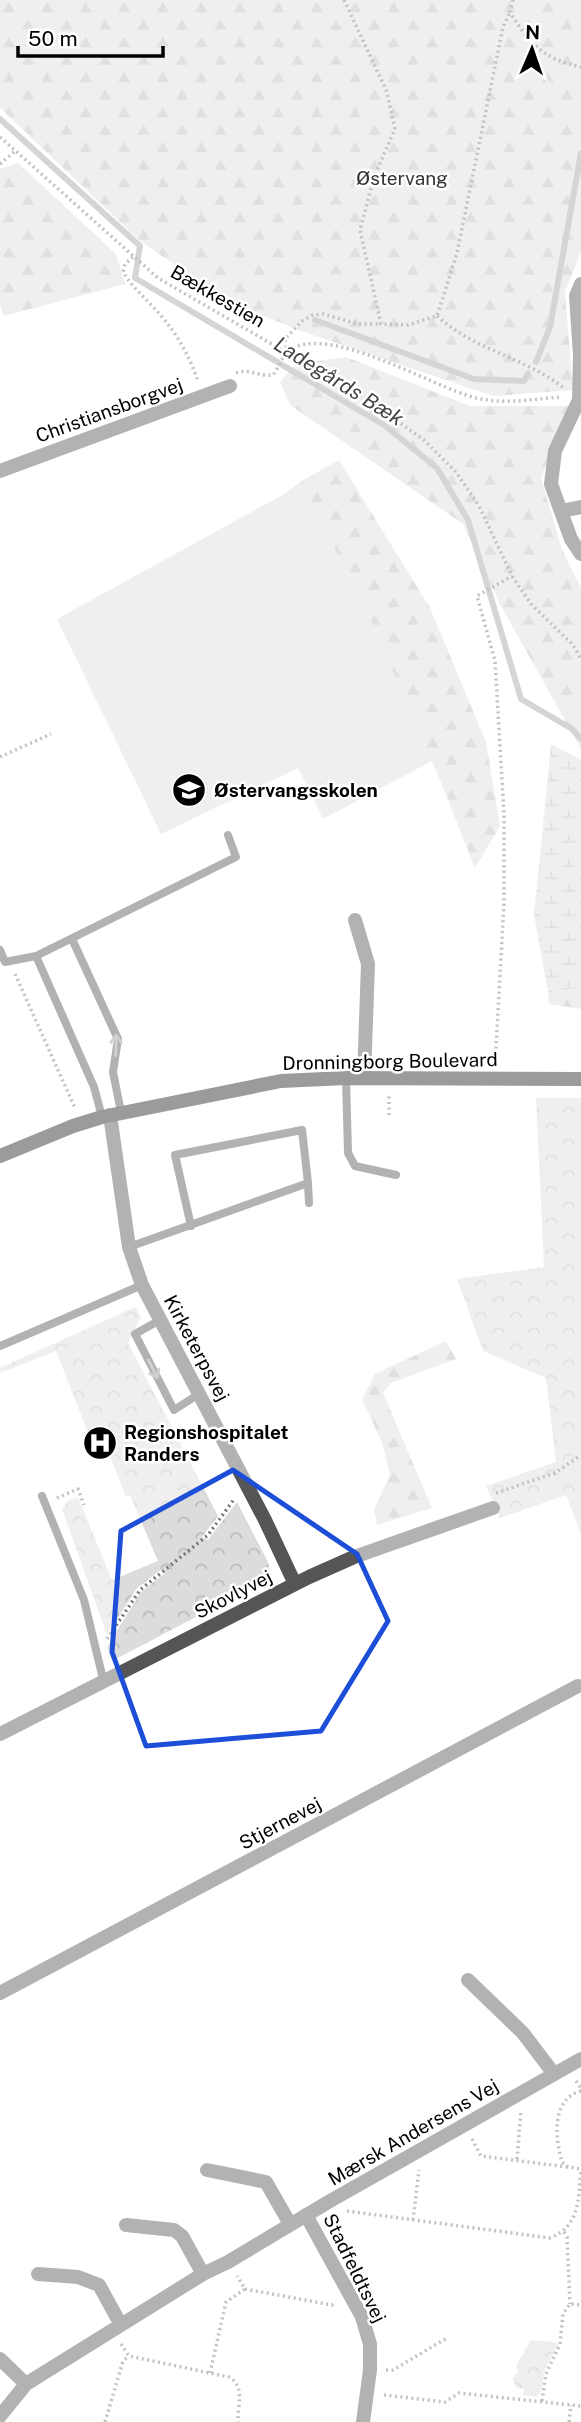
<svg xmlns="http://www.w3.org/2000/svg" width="581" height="2422" viewBox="0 0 581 2422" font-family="'Public Sans',sans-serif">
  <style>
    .forest { fill: url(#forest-firs) }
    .wetland { fill: url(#wetland-marsh) }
    .park { fill: url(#park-crowns) }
    .pitch { fill: #dcdcdc }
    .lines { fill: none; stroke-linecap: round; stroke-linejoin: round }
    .stream { stroke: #a3a3a3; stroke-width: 6 }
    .path { stroke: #777; stroke-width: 3.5; stroke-dasharray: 2 3.5; stroke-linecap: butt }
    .lane { stroke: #555; stroke-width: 8 }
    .street { stroke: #555; stroke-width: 14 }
    .secondary { stroke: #222; stroke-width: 14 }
    .oneway { stroke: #999 }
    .marked { fill: none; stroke: #1d4ed8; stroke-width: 5; stroke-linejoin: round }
    .labels { text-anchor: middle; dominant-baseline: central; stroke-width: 5; stroke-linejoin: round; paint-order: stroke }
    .park-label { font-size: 19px; fill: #333; stroke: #fff }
    .street-label { font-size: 19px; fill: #000; stroke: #fff }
    .poi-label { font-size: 19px; font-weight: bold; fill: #000; stroke: #fff; text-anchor: start }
    .water-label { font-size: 21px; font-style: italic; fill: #444; stroke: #fff }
  </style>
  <defs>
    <pattern id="forest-firs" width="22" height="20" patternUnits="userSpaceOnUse" patternTransform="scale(1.75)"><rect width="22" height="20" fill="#dcdcdc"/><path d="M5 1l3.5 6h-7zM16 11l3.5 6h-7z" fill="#bbb"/></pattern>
    <pattern id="wetland-marsh" width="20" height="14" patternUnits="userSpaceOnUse" patternTransform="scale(1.75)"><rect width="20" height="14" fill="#dcdcdc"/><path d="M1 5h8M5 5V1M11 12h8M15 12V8" fill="none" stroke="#bbb"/></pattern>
    <pattern id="park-crowns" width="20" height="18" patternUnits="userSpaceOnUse" patternTransform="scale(1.75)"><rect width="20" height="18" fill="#dcdcdc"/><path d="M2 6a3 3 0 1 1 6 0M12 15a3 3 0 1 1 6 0" fill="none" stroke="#bbb"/></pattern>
  </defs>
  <rect width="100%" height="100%" fill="#fff"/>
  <!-- forest -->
  <path class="forest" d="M0 0H581V252L565 292 573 390 493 396 301 331 227 301 139 240 0 108Z
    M18 163 116 254 125 284 4 316 0 304V169Z
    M346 357 470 406H569L541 478 562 550 581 587V749L501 606 463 524 290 405 280 382 295 364Z
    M339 460 430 608 486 742 500 826 475 868 438 775 363 603 300 482Z
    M581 989V1009L549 1004 548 991Z
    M446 1341 456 1359 391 1383 383 1393 432 1508 377 1525 374 1510 390 1475 382 1442 362 1400 375 1374Z"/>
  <!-- wetland -->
  <path class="wetland" d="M551 744 581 760V989L548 991 534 915Z"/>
  <!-- park -->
  <path class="park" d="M536 1098H581V1534L566 1495 500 1518 486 1486 556 1462 546 1378 483 1351 457 1279 544 1267Z
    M135 1307 141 1317 128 1343 218 1516 202 1537 208 1540 237 1502 268 1562 270 1571 263 1582 112 1661 106 1648 141 1592 165 1573 162 1569 137 1588 107 1635 62 1509 68 1501 78 1497 112 1580 158 1561 130 1495 126 1497 102 1436 91 1440 56 1351 0 1373V1368Z
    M531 2340 555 2342 558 2345 544 2372 541 2392 537 2397 523 2395 524 2389 516 2388 513 2378 518 2371 516 2366Z"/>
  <!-- pitch -->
  <path class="pitch" d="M300 482 363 603 432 761 323 819 298 768 161 834 57 619 286 493Z"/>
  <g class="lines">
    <!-- stream -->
    <path class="stream" d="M0 119 140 246 135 278 384 425 437 468 468 520 521 699 572 729 581 739
      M315 320 474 379 524 381 528 374
      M536 362 550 327 581 153"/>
    <!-- path -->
    <path class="path" d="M344 0 387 92 395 129 374 177 360 230 381 324 408 325 437 316 457 253 503 27 510 12
      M513 0 510 12C528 42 544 60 581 67
      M0 137 158 278 363 397 424 440 456 472 479 506 512 576 531 604 573 645 581 659
      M0 164 15 151
      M133 257 125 264 123 272C134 290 150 302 163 318 179 337 190 358 198 381
      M437 316C474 350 526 358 564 388
      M287 353 285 339 302 321 313 315 323 314 358 324H381
      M236 373C248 368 260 377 273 375 278 369 282 357 287 352 325 320 434 388 476 398 508 405 530 399 562 397
      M0 757 51 734
      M15 974 75 1108
      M495 1065 504 904V814L495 661 477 596 512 576
      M389 1115V1094
      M496 1493 555 1473 581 1455
      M57 1498 78 1489 84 1505
      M107 1639 140 1590 208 1535 235 1498
      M576 2081 581 2088
      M581 2091C551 2099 555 2138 562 2162L568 2167 581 2169
      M472 2139 481 2156 568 2167
      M517 2159 521 2111
      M347 2211 550 2238C580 2226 578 2200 581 2172
      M413 2220 419 2170
      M564 2232 567 2237 570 2304
      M245 2289 332 2305 335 2303
      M121 2344 129 2356 229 2377C246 2387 237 2405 238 2422
      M386 2370H393L447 2338
      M210 2373 226 2302 245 2289 237 2276
      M384 2395 445 2402 459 2393 581 2406
      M542 2401 546 2374 560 2344 563 2314 570 2304 581 2305
      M105 2422 123 2361 129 2356
      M569 2422 571 2405"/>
    <!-- lane -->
    <path class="lane" d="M72 939 118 1039 113 1072 121 1112
      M0 950 5 962 36 956 236 857 228 835
      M36 956 94 1087 102 1117
      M346 1078 348 1153 355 1166 396 1175
      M308 1183 309 1203
      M129 1247 308 1183 302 1130 175 1155 191 1226
      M160 1320 135 1334 174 1410 199 1394
      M0 1346 142 1285
      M42 1496 84 1600 104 1683"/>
    <!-- street -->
    <path class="street" d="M581 284 576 296 580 355 579 400 555 451 551 484 571 539 581 554
      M0 471 230 386
      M561 511 581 507
      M355 920 368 964 364 1078
      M110 1115 129 1247 142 1285 265 1520 295 1584
      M0 1734 309 1577 354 1557 493 1508
      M468 1980 523 2033 554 2074
      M0 1993 578 1686
      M207 2170 266 2182 290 2224
      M306 2215 362 2317 370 2344V2370L363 2422
      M126 2225 174 2230 182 2236 203 2274
      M38 2274 78 2277 99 2285 121 2325
      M0 2359 26 2384
      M0 2416 26 2384 203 2274 228 2262 330 2201 581 2059"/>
    <!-- secondary -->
    <path class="secondary" d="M0 1156 73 1126 102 1117 281 1081 346 1078 581 1079"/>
  </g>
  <!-- one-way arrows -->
  <defs><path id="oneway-shaft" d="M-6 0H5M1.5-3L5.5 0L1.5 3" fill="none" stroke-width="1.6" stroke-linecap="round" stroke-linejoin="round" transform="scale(1.75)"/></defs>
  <g class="oneway">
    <use href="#oneway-shaft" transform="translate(116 1045) rotate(-89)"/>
    <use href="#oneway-shaft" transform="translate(153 1369) rotate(63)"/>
  </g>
  <!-- marked area -->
  <path d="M0 0H581V2422H0ZM233 1470 357 1554 388 1621 321 1731 146 1746 112 1652 121 1531Z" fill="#fff" fill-opacity=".55" fill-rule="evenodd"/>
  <path class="marked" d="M233 1470 357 1554 388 1621 321 1731 146 1746 112 1652 121 1531Z"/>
  <!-- icons -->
  <defs>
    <g id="school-disc" transform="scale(1.75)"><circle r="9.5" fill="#000" stroke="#fff"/><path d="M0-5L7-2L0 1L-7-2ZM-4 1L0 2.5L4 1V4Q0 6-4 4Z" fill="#fff"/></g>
    <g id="hospital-disc" transform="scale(1.75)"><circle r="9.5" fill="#000" stroke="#fff"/><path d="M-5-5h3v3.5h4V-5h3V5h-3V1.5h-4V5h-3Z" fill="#fff"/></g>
  </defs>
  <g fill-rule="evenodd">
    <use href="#school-disc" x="189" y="790"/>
    <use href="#hospital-disc" x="100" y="1443"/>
  </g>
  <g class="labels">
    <!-- park labels -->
    <g class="park-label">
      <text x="402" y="178">Østervang</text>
    </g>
    <!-- street labels -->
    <g class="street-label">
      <text transform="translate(218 296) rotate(30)">Bækkestien</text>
      <text transform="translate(109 410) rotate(-20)">Christiansborgvej</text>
      <text transform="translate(390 1061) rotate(-1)">Dronningborg Boulevard</text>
      <text transform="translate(197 1348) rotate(62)">Kirketerpsvej</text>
      <text transform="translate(233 1594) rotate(-27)">Skovlyvej</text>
      <text transform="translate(280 1823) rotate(-28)">Stjernevej</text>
      <text transform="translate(413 2132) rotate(-30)">Mærsk Andersens Vej</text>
      <text transform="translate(355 2268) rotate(64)">Stadfeldtsvej</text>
    </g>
    <!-- poi labels -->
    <g class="poi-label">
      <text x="214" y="790">Østervangsskolen</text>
      <text x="124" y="1432">Regionshospitalet<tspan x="124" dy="22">Randers</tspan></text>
    </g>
    <!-- water labels -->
    <g class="water-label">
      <text transform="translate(339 381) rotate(32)">Ladegårds Bæk</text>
    </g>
  </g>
  <!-- north arrow -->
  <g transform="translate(532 49) rotate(2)" stroke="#ffffff" stroke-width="5" paint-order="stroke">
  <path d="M0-5L12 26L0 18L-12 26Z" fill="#000000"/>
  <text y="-10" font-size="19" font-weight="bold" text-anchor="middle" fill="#000000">N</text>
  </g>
  <!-- scale -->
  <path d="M18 46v10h145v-10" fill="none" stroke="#000000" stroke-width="3.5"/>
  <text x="28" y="46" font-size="21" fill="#000000" stroke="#ffffff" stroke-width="5" paint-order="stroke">50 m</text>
</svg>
